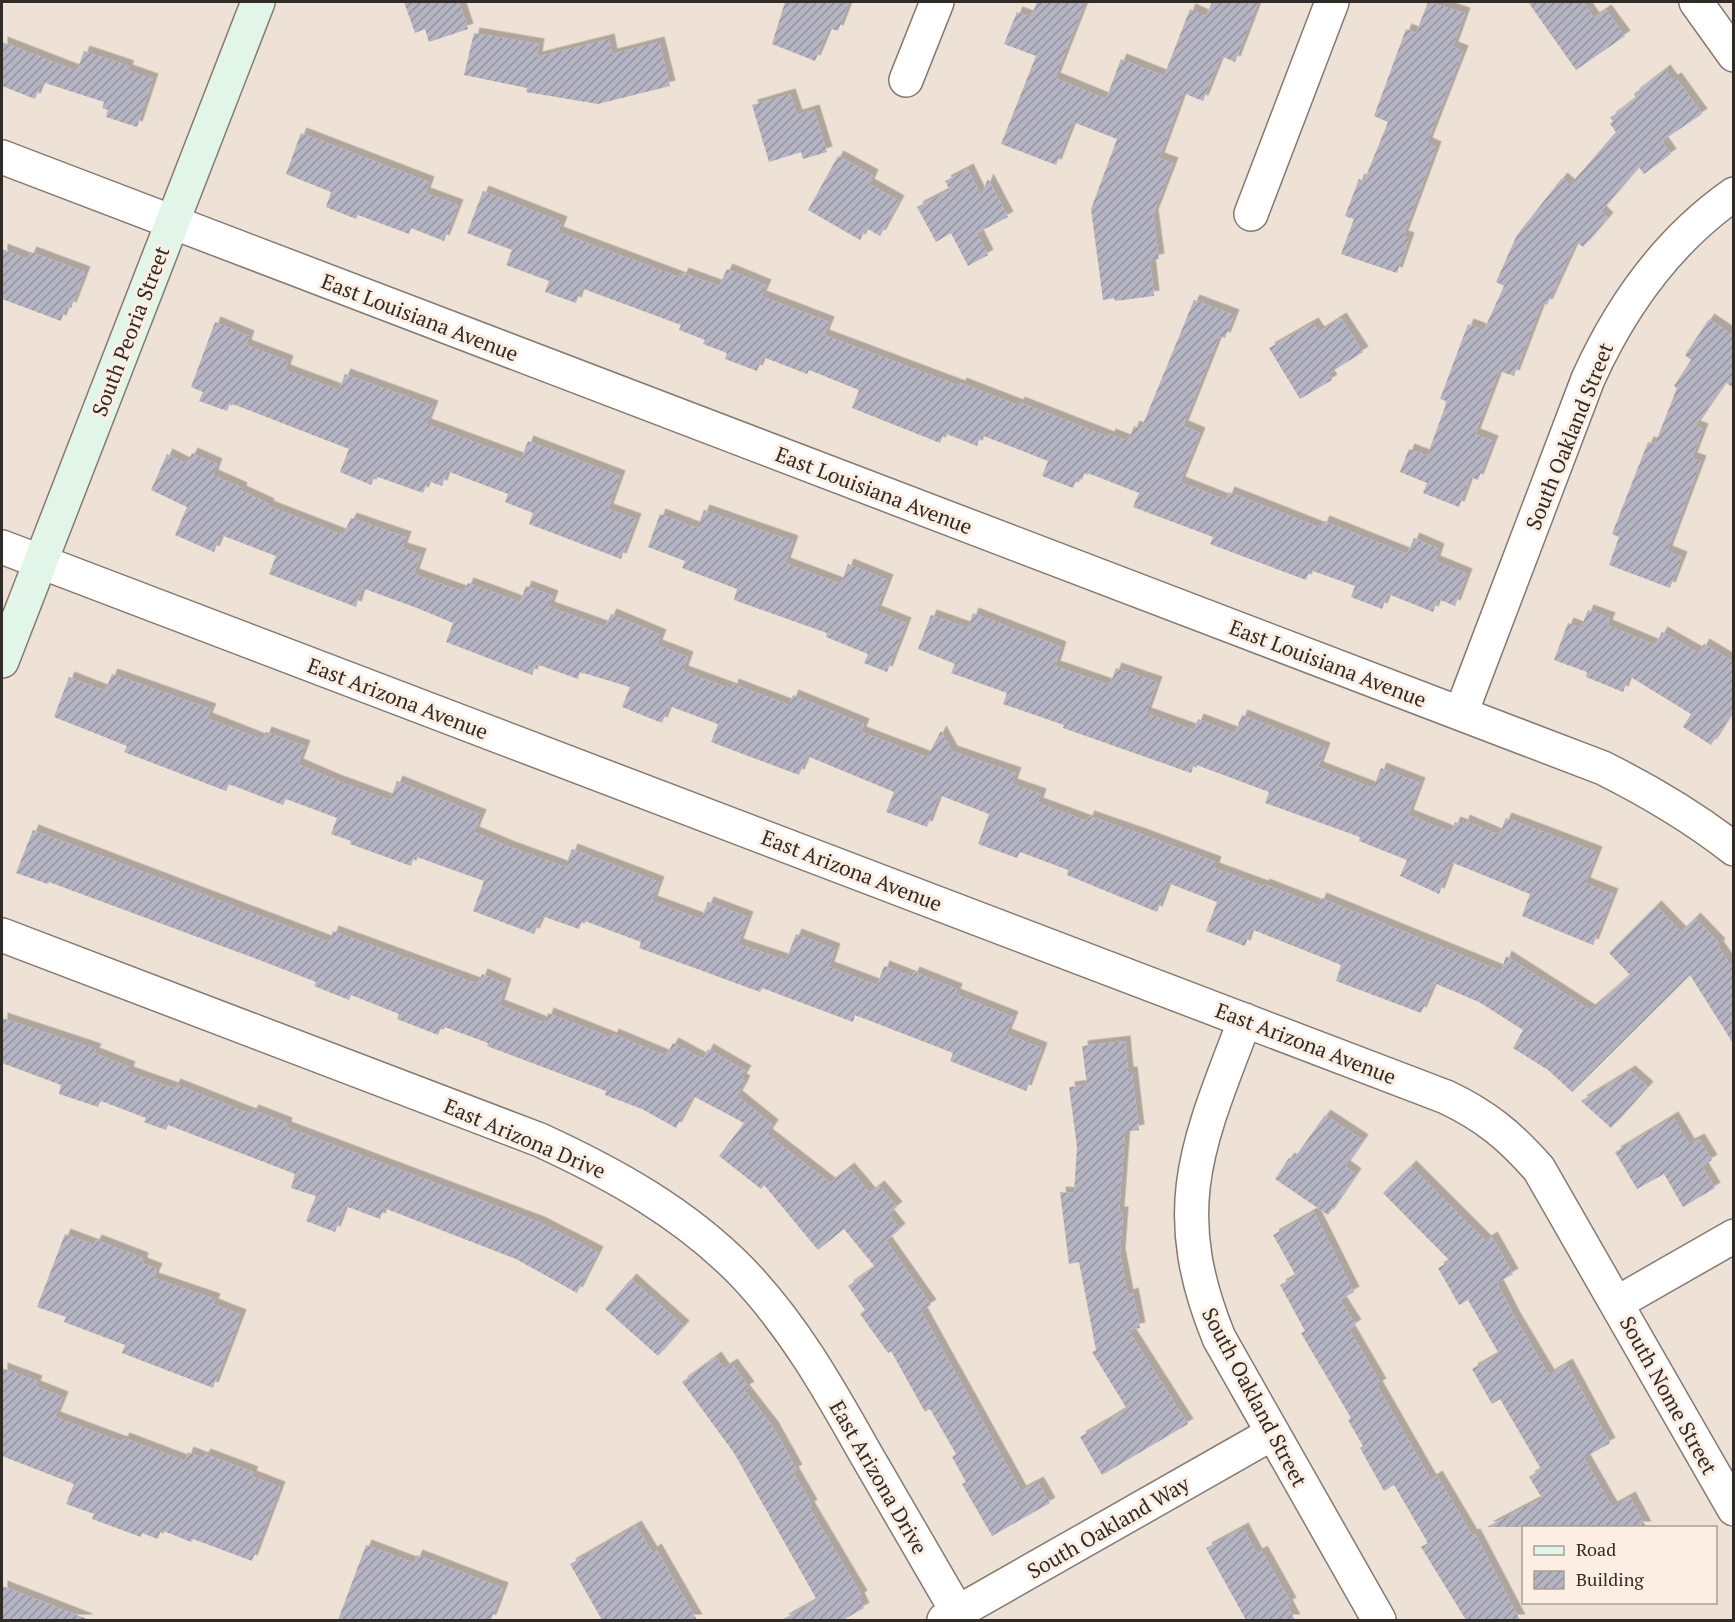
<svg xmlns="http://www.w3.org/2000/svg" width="1735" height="1622" viewBox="0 0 1735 1622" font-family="'PT Serif',serif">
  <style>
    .building { fill: url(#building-hatch); filter: url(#shadow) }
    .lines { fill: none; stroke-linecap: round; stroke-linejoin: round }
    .minor-casing { stroke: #867a70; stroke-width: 36 }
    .secondary-casing { stroke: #867a70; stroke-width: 36 }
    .minor { stroke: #fff; stroke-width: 33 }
    .secondary { stroke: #e1f6e9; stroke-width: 33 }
    .labels { text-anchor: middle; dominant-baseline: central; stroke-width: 6; stroke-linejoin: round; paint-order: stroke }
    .street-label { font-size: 21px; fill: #302b27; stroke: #fceee2 }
  </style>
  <defs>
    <pattern id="building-hatch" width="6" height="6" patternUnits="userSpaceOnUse" patternTransform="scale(1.5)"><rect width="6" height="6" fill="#b5b4c3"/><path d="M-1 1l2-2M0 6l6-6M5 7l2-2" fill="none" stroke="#94939e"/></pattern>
    <filter id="shadow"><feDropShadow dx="5.5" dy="-5.5" stdDeviation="0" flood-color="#0004"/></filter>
  </defs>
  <rect width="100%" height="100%" fill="#eee1d5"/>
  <!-- building -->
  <path class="building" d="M404 2H459L468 29 429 42 425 29 415 33Z
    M785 2H849L838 31 829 28 815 61 772 44Z
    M1037 2H1085L1055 78 1106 99 1121 59 1164 76 1190 9 1206 16 1212 2H1258L1235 62 1221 56 1203 101 1183 93 1159 158 1173 163 1153 215 1159 259 1150 261 1154 296 1115 301 1114 298 1103 300 1091 209 1117 139 1073 122 1056 165 1001 144 1036 56 1004 44 1017 12 1031 17Z
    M1428 2 1465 13 1453 47 1463 51 1427 143 1436 147 1403 236 1409 238 1397 273 1341 254 1354 219 1345 216 1359 179 1364 181 1388 122 1374 116 1406 29 1416 33Z
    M1528 2H1583L1594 18 1606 10 1625 36 1576 70Z
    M474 33 539 44 537 57 609 39 612 54 659 42 670 86 598 104 526 92 527 88 464 75Z
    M2 42 77 71 84 51 129 66 127 70 153 79 137 127 106 117 108 110 102 108 104 102 42 82 35 99 2 86Z
    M1665 70 1672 80 1676 78 1702 114 1662 141 1671 154 1644 174 1639 167 1601 211 1608 218 1583 247 1576 242 1547 305 1542 303 1514 376 1499 371 1475 434 1493 441 1478 480 1470 477 1459 507 1423 493 1427 483 1400 472 1409 449 1427 456 1445 407 1446 401 1440 399 1468 324 1484 330 1504 286 1496 282 1517 235 1562 178 1570 185 1616 132 1610 124 1613 121 1610 118 1636 98 1634 94Z
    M790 94 797 115 814 110 827 152 803 159 801 152 769 162 752 105Z
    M301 133 429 182 425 193 458 205 444 241 411 228 409 234 358 215 356 219 326 207 331 192 286 174Z
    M838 156 873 175 869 184 899 201 880 236 866 228 860 240 808 210Z
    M968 169 981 196 988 179 1008 217 977 233 988 255 968 266 951 233 936 242 917 207 950 190 945 181Z
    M483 191 562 222 558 232 681 278 683 273 719 286 727 269 766 285 761 296 829 322 824 335 960 386 961 383 1018 405 1019 402 1109 437 1110 434 1128 441 1134 426 1141 429 1194 300 1234 315 1225 338 1219 336 1183 426 1200 433 1180 482 1226 500 1229 492 1321 528 1324 521 1407 554 1414 538 1439 549 1435 561 1467 574 1455 606 1438 599 1433 612 1388 594 1382 609 1351 597 1355 586 1310 570 1306 580 1210 544 1213 537 1133 507 1139 493 1085 472 1082 480 1077 478 1073 488 1042 476 1048 461 981 435 977 446 944 433 940 443 852 408 859 390 809 370 807 374 763 357 757 371 725 359 727 353 703 344 705 340 679 330 681 325 581 288 576 303 545 292 549 281 506 265 512 250 467 233Z
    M2 249 28 259 31 252 85 272 71 308 66 306 61 321 2 299Z
    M1341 318 1363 352 1328 374 1332 380 1300 399 1269 348 1313 323 1319 332Z
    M1709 319 1734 336V388L1725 382 1695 426 1703 429 1692 458 1701 461 1667 551 1682 557 1670 588 1609 565 1619 537 1612 534 1648 442 1655 444 1677 388 1674 386 1691 360 1685 355Z
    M215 322 249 336 246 345 288 361 285 370 339 390 345 374 433 406 426 424 521 459 528 441 620 476 608 509 636 519 621 559 529 524 533 513 505 502 508 494 447 471 442 486 428 481 423 493 375 476 371 485 340 472 349 449 230 403 227 411 199 401 203 392 191 387Z
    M192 453 217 464 213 475 242 488 241 491 269 504 268 506 343 535 351 518 406 537 402 548 421 554 414 574 464 592 468 583 520 602 526 586 553 596 549 607 605 627 611 614 661 635 657 645 688 657 683 671 732 689 733 684 789 705 793 695 864 724 861 732 927 757 941 731 952 751 1016 773 1012 784 1041 794 1038 803 1087 821 1089 816 1141 834 1216 862 1214 868 1263 886 1264 884 1318 905 1321 898 1501 971 1506 956 1590 1010 1630 975 1609 953 1656 906 1681 932 1695 918 1720 944 1718 946 1734 970V1045L1690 975 1572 1092 1548 1070 1513 1048 1523 1030 1479 1002 1434 983 1421 1013 1336 981 1341 965 1251 929 1245 946 1206 931 1217 902 1168 883 1157 912 1067 875 1068 870 1020 852 1017 858 978 844 989 814 939 795 927 827 886 812 894 792 807 756 799 775 711 742 718 724 669 706 662 723 622 707 630 687 580 672 578 679 536 664 532 675 446 642 453 623 417 608 362 588 356 607 269 574 276 556 221 535 214 552 175 535 187 507 151 490 167 454 187 464Z
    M704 510 793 541 785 563 841 584 848 564 888 580 876 611 906 623 887 672 864 663 868 654 826 637 827 633 734 600 737 589 682 568 685 561 648 547 660 514 697 528Z
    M1588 610 1610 618 1607 625 1655 645 1662 632 1699 653 1704 644 1734 662V709L1711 745 1683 727 1691 714 1629 676 1623 692 1586 677 1587 672 1554 660 1568 623 1581 628Z
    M973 613 1061 647 1055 666 1110 685 1116 668 1157 682 1146 713 1194 730 1198 719 1235 733 1242 715 1325 748 1318 767 1373 788 1381 768 1420 783 1408 815 1451 832 1455 822 1463 825 1464 820 1499 835 1506 818 1597 852 1585 883 1613 894 1593 945 1522 916 1530 894 1451 862 1439 894 1400 876 1407 860 1359 841 1360 837 1265 803 1269 792 1194 764 1191 773 1063 728 1064 725 1003 704 1007 693 951 673 955 664 918 649 931 615 968 628Z
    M112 674 211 709 207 718 263 740 266 732 305 746 298 764 335 780 390 800 397 781 481 815 474 832 510 847 565 867 572 849 659 882 652 901 701 919 708 902 748 917 738 944 786 960 796 934 835 949 829 967 877 985 884 966 912 977 914 972 957 989 955 994 1013 1017 1006 1034 1042 1048 1026 1091 950 1061 953 1053 855 1015 853 1022 762 988 760 992 700 970 639 948 641 942 582 920 579 929 542 916 534 934 473 911 484 881 414 856 411 866 350 844 351 841 331 834 337 818 286 799 283 805 229 784 226 791 124 752 127 746 54 717 69 677 105 691Z
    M33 830 329 942 333 931 478 984 482 974 506 984 499 1005 545 1023 548 1013 612 1038 613 1034 666 1056 673 1043 703 1059 708 1049 746 1071 741 1079 745 1081 737 1096 773 1125 767 1134 830 1183 849 1168 870 1193 879 1186 897 1207 888 1214 900 1229 886 1241 931 1305 921 1311 1021 1491 1038 1482 1050 1503 992 1536 962 1484 966 1482 952 1457 956 1454 930 1409 925 1412 891 1351 888 1353 860 1314 865 1310 848 1286 875 1267 844 1229 818 1250 764 1185 761 1189 719 1156 744 1123 693 1096 676 1128 642 1109 605 1095 606 1091 487 1046 488 1043 442 1026 438 1035 397 1019 399 1014 351 995 349 1000 314 986 316 982 262 961 49 882 48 884 16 873Z
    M2 1018 96 1049 94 1053 130 1067 128 1072 173 1088 175 1084 251 1114 253 1110 287 1123 286 1127 539 1222 598 1252 577 1293 516 1259 384 1208 380 1219 345 1206 335 1232 306 1221 316 1196 291 1188 295 1174 168 1125 166 1130 144 1122 146 1118 101 1101 98 1107 59 1094 61 1085 2 1063Z
    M1125 1041 1128 1072H1132L1139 1130 1125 1132 1119 1212H1123L1120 1254 1128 1295 1133 1293 1140 1328 1128 1330 1188 1424 1102 1475 1080 1437 1127 1409 1092 1352 1096 1350 1079 1262 1069 1264 1060 1192 1074 1193 1077 1147 1069 1087 1087 1085 1082 1046Z
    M1630 1071 1648 1087 1611 1128 1581 1101Z
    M1325 1115 1363 1140 1345 1166 1356 1174 1328 1215 1275 1179 1289 1158 1293 1160Z
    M1673 1117 1689 1144 1699 1139 1712 1160 1702 1166 1715 1188 1683 1207 1664 1174 1637 1189 1615 1152Z
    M1411 1166 1486 1241 1492 1237 1513 1274 1497 1283 1515 1318 1549 1375 1567 1364 1610 1443 1584 1458 1612 1507 1630 1497 1646 1527H1487L1542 1498 1529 1477 1541 1469 1500 1399 1492 1404 1472 1369 1499 1354 1468 1300 1459 1305 1438 1268 1450 1261 1383 1193Z
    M1314 1212 1354 1292 1340 1300 1356 1325 1349 1329 1381 1384 1377 1386 1431 1480 1437 1476 1472 1535 1475 1534 1520 1620H1466L1421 1547 1428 1543 1394 1485 1384 1491 1360 1448 1363 1446 1348 1420 1351 1418 1301 1333 1305 1331 1280 1285 1296 1276 1273 1235Z
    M65 1234 94 1245 96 1240 143 1258 142 1263 157 1269 153 1278 215 1299 213 1304 241 1315 213 1388 122 1353 125 1345 64 1322 66 1317 37 1307Z
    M631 1279 684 1326 658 1356 605 1309Z
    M716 1357 724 1369 732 1364 749 1387 744 1390 773 1427 797 1470 793 1472 812 1505 809 1507 862 1596 859 1598 864 1608 843 1620H782L817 1600 734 1453 682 1382Z
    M2 1368 37 1381 35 1386 63 1397 55 1417 122 1442 124 1438 185 1461 188 1452 203 1458 205 1454 253 1472 251 1476 280 1487 252 1561 193 1539 191 1542 161 1530 158 1539 142 1533 141 1537 92 1519 94 1514 66 1504 74 1484 2 1456Z
    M636 1526 652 1552 656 1549 697 1620H602L570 1564Z
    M1243 1528 1257 1554 1262 1551 1291 1603 1287 1605 1295 1620H1246L1206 1548Z
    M366 1545 414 1563 417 1555 503 1588 491 1620H338Z
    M2 1586 87 1619 86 1620H2Z"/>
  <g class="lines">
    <!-- minor casing -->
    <g class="minor-casing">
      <path id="minor" d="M1696 2 1734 55
        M906 80 937 2
        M2 157 1603 768C1649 791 1693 817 1734 849
        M1251 214 1332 2
        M2 547 1446 1097C1486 1116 1510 1136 1539 1169L1734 1509
        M1461 713 1588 379C1621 306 1667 241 1734 194
        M2 935 540 1140C614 1174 684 1213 741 1271 793 1325 828 1387 864 1451 897 1507 929 1564 962 1620
        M1245 1020C1198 1143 1166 1208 1219 1338L1379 1620
        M1617 1303 1734 1236
        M944 1620 1273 1433"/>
    </g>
    <!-- secondary casing -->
    <g class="secondary-casing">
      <path id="secondary" d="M2 661 258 2"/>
    </g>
    <!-- minor -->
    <use href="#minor" class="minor"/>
    <!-- secondary -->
    <use href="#secondary" class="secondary"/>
  </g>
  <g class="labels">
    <!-- street labels -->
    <g class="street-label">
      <text transform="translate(420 317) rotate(21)">East Louisiana Avenue</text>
      <text transform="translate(130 331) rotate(-69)">South Peoria Street</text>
      <text transform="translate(1569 436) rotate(-68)">South Oakland Street</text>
      <text transform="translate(874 490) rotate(21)">East Louisiana Avenue</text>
      <text transform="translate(1328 663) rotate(21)">East Louisiana Avenue</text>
      <text transform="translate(398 698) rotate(21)">East Arizona Avenue</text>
      <text transform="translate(852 870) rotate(21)">East Arizona Avenue</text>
      <text transform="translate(1306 1043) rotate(21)">East Arizona Avenue</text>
      <text transform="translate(525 1138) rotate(23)">East Arizona Drive</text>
      <text transform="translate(1669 1395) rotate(61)">South Nome Street</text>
      <text transform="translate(1255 1397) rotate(62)">South Oakland Street</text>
      <text transform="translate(879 1477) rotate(60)">East Arizona Drive</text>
      <text transform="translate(1108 1527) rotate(-30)">South Oakland Way</text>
    </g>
  </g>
  <!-- border -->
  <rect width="1735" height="1622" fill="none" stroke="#302b27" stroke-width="6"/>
  <!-- legend -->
  <rect x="1522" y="1526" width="195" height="78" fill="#fceee2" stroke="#aaa097" stroke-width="1.5"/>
  <rect x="1534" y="1546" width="30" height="9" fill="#e1f6e9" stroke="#aaa097" stroke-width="1.5"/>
  <text x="1576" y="1556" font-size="18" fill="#302b27">Road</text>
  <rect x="1534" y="1571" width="30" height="18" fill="url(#building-hatch)" stroke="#aaa097" stroke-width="1.5"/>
  <text x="1576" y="1586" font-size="18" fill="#302b27">Building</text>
</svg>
